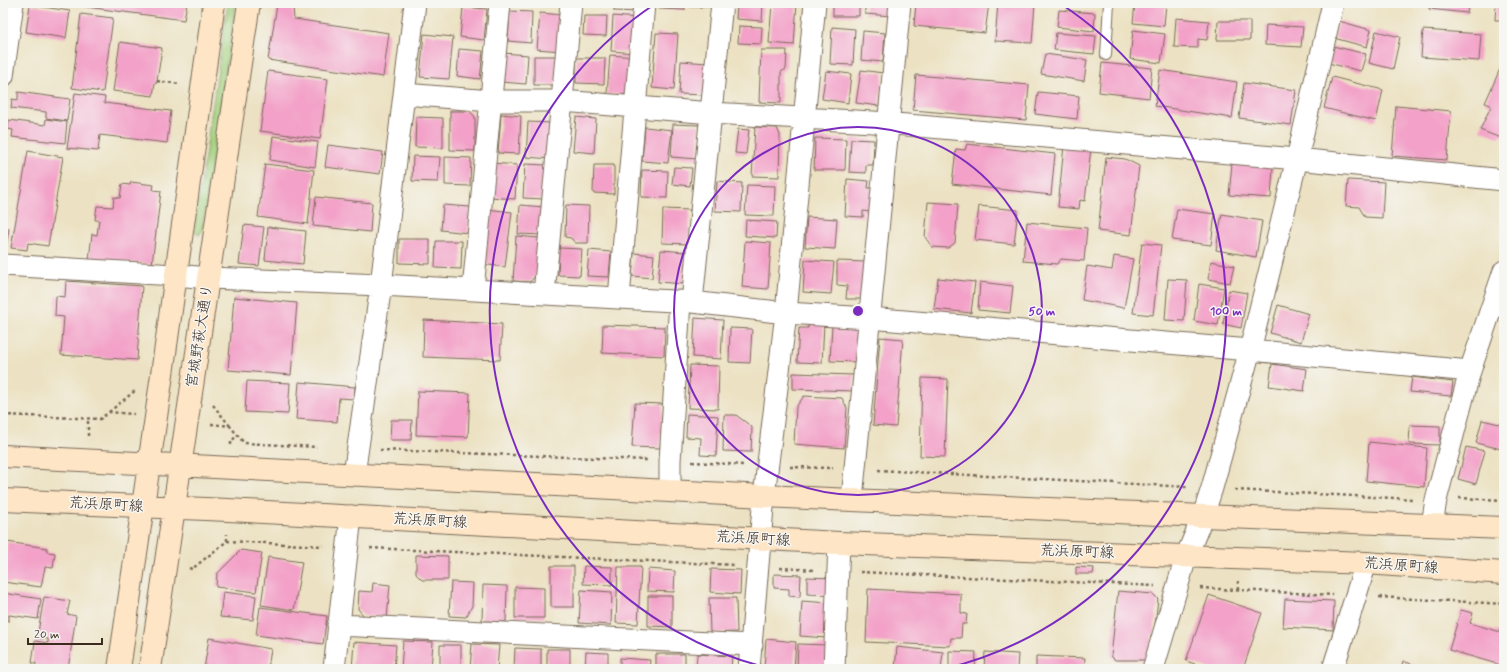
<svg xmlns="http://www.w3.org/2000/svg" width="1507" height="672" viewBox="0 0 1507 672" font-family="Mynerve,'Klee One',sans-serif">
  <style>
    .green { fill: #a5d280; stroke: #707e4f }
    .building { fill: #f3a1c8 }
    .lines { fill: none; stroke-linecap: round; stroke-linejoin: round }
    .lane-casing { stroke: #796a58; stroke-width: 12 }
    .street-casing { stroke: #796a58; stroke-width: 23 }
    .secondary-casing { stroke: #796a58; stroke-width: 24 }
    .path { stroke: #796a58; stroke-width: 2.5; stroke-dasharray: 3 3; stroke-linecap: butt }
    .lane { stroke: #fff; stroke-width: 10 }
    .street { stroke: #fff; stroke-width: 21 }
    .secondary { stroke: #fde5c5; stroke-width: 22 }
    .ring { fill: none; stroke: #7b2cbf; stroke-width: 2 }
    .labels { text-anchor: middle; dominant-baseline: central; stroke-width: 3; stroke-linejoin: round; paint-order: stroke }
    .street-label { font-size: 15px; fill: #3b2a1e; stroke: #f6f6f2 }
    .centre { fill: #7b2cbf; stroke: #f6f6f2; stroke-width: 2 }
    .ring-label { font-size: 12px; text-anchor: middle; font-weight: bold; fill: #7b2cbf; stroke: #f6f6f2; stroke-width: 3; stroke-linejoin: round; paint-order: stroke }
  </style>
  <rect width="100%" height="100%" fill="#f6f6f2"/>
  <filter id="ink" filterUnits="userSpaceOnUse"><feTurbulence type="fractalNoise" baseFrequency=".025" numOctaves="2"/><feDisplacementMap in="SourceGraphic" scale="8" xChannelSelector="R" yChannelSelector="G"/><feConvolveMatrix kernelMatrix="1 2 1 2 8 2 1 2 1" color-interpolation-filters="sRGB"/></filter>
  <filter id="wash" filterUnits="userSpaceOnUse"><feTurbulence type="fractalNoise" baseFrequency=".012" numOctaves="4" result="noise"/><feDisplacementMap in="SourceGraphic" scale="16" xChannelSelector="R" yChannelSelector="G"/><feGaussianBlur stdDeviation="0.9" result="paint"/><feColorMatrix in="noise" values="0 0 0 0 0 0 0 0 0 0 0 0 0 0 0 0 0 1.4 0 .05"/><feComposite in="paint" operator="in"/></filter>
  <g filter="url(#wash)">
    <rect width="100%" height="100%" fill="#ece2c3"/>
    <!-- green -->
    <path class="green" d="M228 3H236L202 231 200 234 198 235 194 230Z"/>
    <g id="blocks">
      <!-- building -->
      <path class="building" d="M57 3H187L184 20Z
        M464 3H491L490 6 464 4Z
        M614 3H638V12L614 11Z
        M659 3H685V10L659 9Z
        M690 3H714V7H690Z
        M737 3H763L762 21 736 19Z
        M772 3H797L794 45 769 43Z
        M833 3H859V16H833Z
        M865 3H893L892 16 865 14Z
        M916 3H989L985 33 914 26Z
        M998 3H1035L1032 43 995 41Z
        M1135 3H1166L1164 26 1133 23Z
        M1232 3H1260V6L1232 5Z
        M1265 3H1291V6H1265Z
        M1429 3H1469L1467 13 1429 9Z
        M1496 3H1504V20H1495Z
        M30 5 70 11 66 38 26 32Z
        M277 5 293 7 294 19 389 33 383 77 268 60Z
        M463 7 487 9 484 40 460 37Z
        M1059 10 1095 13 1094 31 1057 27Z
        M510 11 532 12 531 43 508 41Z
        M540 13 563 15 561 51 537 49Z
        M81 14 113 18 103 92 72 88Z
        M584 16H607L606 36 583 35Z
        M613 16 637 18 634 53 611 51Z
        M1176 18 1209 21 1207 40 1198 39V48L1174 47Z
        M1218 21H1250V40H1217Z
        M1339 21 1371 30 1367 47 1334 38Z
        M1266 25 1303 27 1301 47 1265 45Z
        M739 26 762 27 761 44 738 43Z
        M832 27 855 29 853 65 830 64Z
        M1133 30 1165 34 1161 63 1130 59Z
        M1423 30 1481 34 1479 61 1421 57Z
        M863 31 885 33 883 62 861 60Z
        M1376 31 1400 37 1393 69 1369 63Z
        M656 33 678 34 674 90 652 88Z
        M1056 33 1096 36 1094 54 1054 50Z
        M424 34 453 37 449 79 420 77Z
        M120 42 162 48 157 81V83H155L153 96 113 91Z
        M1333 46 1366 54 1361 71 1328 63Z
        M459 49 483 51 480 79 457 76Z
        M761 50H787L786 69 781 72V103L759 102Z
        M503 53 528 55 526 84 501 82Z
        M1045 54 1087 60 1084 81 1041 74Z
        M610 55 635 57 632 90 623 95 607 94Z
        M534 56H557V85H534Z
        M576 58H605L604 84 576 83Z
        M1504 60V135L1498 137 1480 130 1491 106 1485 103Z
        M681 61 707 63 705 95 679 94Z
        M1102 63 1152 68 1149 98 1099 92Z
        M861 70 883 73 879 106 856 103Z
        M1160 70 1237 82 1232 118 1155 106Z
        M268 71 328 79 320 139 260 131Z
        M826 71 851 74 848 103 822 99Z
        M916 75 1029 85 1026 120 913 110Z
        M1332 77 1383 90 1376 121 1324 108Z
        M1244 83 1296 90 1291 125 1239 118Z
        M18 92 70 99 67 121 46 118V112L11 108 12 99 18 100Z
        M1038 92 1079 96 1077 119 1035 114Z
        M75 93 105 97 104 103 171 111 167 143 100 135 98 151 67 148Z
        M1396 106 1451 111 1447 160 1392 156Z
        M450 111H470L475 117V151L450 150Z
        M501 114 521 116 519 154 498 153Z
        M416 117 443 118V148L415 147Z
        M576 117 596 119 594 153 573 151Z
        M46 119 67 122 65 143 12 137 13 130 8 129 9 120 45 125Z
        M528 122 553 123 551 159 526 157Z
        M673 124 699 125 698 159 671 157Z
        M645 127 672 130 668 163 642 161Z
        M755 127 777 128 780 135 779 177 752 176Z
        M738 129 749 130 746 154 735 153Z
        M273 136 318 142 315 167 270 160Z
        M815 138 846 139 845 170H814Z
        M851 139 874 140 873 165H866V173L849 172Z
        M967 144 1055 154 1051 195 952 184 956 149 965 150Z
        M328 145 383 152 380 174 325 167Z
        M1064 145 1091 148 1085 201 1080 200 1079 209 1058 207Z
        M28 151 63 157 48 246 28 243 27 250 11 248Z
        M413 156 440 157 438 182 412 181Z
        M445 157 471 158 470 186 445 185Z
        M1106 157 1125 159 1139 166 1131 235 1098 231Z
        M492 163 517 165 515 199 489 197Z
        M1232 163 1273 167 1271 198 1229 195Z
        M265 164 314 170 308 224 258 217Z
        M525 164 546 165 543 199 523 198Z
        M594 165H614V194L593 193Z
        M674 167 692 168 690 186 672 184Z
        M642 170 668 171 667 198 641 197Z
        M847 179 869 181 868 188H873L871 212 863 211V217L845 216Z
        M1348 180 1384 182 1382 218 1365 217 1359 207 1346 206Z
        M717 181 742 183 741 212 715 211Z
        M131 182 154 185 153 190 161 191 152 264 89 260 92 234 97 235 99 220H95L97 206 113 207 114 197 120 198 122 184 130 185Z
        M747 185 775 186 774 216 745 215Z
        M316 197 372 203 370 232 313 226Z
        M928 202 958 204 955 243 948 248 932 247 925 237Z
        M443 205 470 207 468 233 441 230Z
        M520 205 544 207 542 235 518 234Z
        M566 205 589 206 588 243H575L571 238 565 237Z
        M979 206 1018 210 1014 244 975 240Z
        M487 209 512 212 505 267 480 264Z
        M663 209 690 210 689 244 662 243Z
        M1177 209 1215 214 1211 245 1172 240Z
        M1222 214 1262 221 1256 257 1216 250Z
        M807 217 837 219 835 249 805 247Z
        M746 220 777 222 776 238 745 236Z
        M1027 222 1087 228 1084 261 1061 259 1057 264 1023 261Z
        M244 225 264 227 259 266 239 264Z
        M3 227 9 228 6 248H3Z
        M268 227 306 231 303 264 265 260Z
        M516 236 540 238 537 274 530 282 513 281Z
        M399 239H430V264L399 263Z
        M436 241H462L461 269 435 268Z
        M745 241 771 243 768 289 742 287Z
        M1142 243 1161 245 1153 315 1133 313Z
        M559 248 582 249 580 276 558 275Z
        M589 250 611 252 609 277 587 276Z
        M661 250 686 252 684 284 658 282Z
        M634 253 654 255 652 278 632 276Z
        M1114 256 1133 259 1124 308 1082 300 1087 266 1112 270Z
        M805 260 834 262 831 294 803 292Z
        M837 261 867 262 866 299H846L847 286 837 285Z
        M1211 261 1234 266 1230 283 1208 279Z
        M938 278 975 282 971 313 934 309Z
        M1168 279 1187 280 1184 321 1165 320Z
        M66 281 142 286 137 360 61 355 64 317 55 316 56 296 65 297Z
        M980 282 1013 286 1010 313 978 310Z
        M1199 284 1224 288 1218 325 1194 321Z
        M1229 290 1247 293 1241 328 1223 324Z
        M234 297 297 303 291 375 228 370Z
        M1278 305 1309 314 1301 342 1270 333Z
        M695 318 723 320 721 359 693 357Z
        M424 320 502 324 500 360 423 357Z
        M808 323 824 324 822 363 797 362 799 328H808Z
        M603 325 665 327 664 356 602 353Z
        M832 325 858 326 856 362 830 361Z
        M730 328 752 329 750 363 729 362Z
        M880 337 903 339 896 427 873 425Z
        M1272 364 1307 369 1304 391 1269 386Z
        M690 365 719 366 718 409 688 408Z
        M793 373 854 375V391L793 389Z
        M1412 377 1453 382 1451 396 1410 392Z
        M922 378 948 379 945 457 920 456Z
        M247 381 290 383 288 414 245 412Z
        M299 382 355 387 354 399 339 398 337 422 296 419Z
        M418 391 470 393 468 437 416 435Z
        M804 396 842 398 847 408 844 448 794 444 796 407Z
        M635 403 663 404 660 448 632 447Z
        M687 414 718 416 716 456 700 455 701 438 686 437Z
        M724 415H736L752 427 751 452 723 451Z
        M391 420H412L411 440H390Z
        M1482 420 1504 425V436L1501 449 1476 443Z
        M1410 425 1440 426V445L1409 444Z
        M1369 442 1427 448 1424 487 1366 481Z
        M1466 447 1485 451 1476 484 1458 479Z
        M7 542 47 548V552L55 553 53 568 45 567 41 587 3 582Z
        M241 550 262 553 256 592 216 587 217 574Z
        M416 555 448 556V580H422L416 574Z
        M268 557 302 562 294 610 261 605Z
        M551 566H574V607H551Z
        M584 566 612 567V585L583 584Z
        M618 567H641L638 624 616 623Z
        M1076 567 1094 568 1093 574H1076Z
        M648 569 675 571 674 592 647 591Z
        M711 569 741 570 740 594 710 592Z
        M774 574 801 575 800 597 789 596V589L774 588Z
        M807 577 832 578 831 595 807 594Z
        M451 582 473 583 472 606 466 617 449 616Z
        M373 583 390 585 387 618 364 616 358 609 359 591 372 592Z
        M483 585 507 586 506 622 482 621Z
        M515 587 544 588V618H515Z
        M868 589 961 594V613L967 614 966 624H962L961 638H951L950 646 866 642Z
        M581 590 612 592 611 625 579 623Z
        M1118 591 1153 594 1158 599 1154 634 1151 636V660H1115L1111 656Z
        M223 592 256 596 253 620 220 617Z
        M3 593 41 599 38 619 9 615V621L3 620Z
        M1209 595 1262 613 1243 669H1210L1186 661Z
        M648 596H672V627L648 626Z
        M44 597 70 601 67 614 76 616 68 669H35L36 663H32L35 641 48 643V639L37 638Z
        M709 598H736L737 632 710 633Z
        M1285 599 1334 601 1333 630 1283 627Z
        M802 601 829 603 827 638 800 636Z
        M260 607 327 616 323 644 256 635Z
        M1461 610 1473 613 1470 623 1504 633V666L1449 650Z
        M209 638 271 649 268 669H204Z
        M766 639 796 642 794 669H764Z
        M403 641 433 642 431 669H401Z
        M354 642 396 645 394 669H352Z
        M472 644 499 645 497 669H470Z
        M798 644 828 645 826 669H797Z
        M440 645H461V669H440Z
        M897 647 943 652 941 669H895Z
        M515 648 541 649V669H514Z
        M547 649H570V669H547Z
        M949 651 976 652 975 669H949Z
        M586 652 608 653V669H585Z
        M985 652 1018 654 1017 669H984Z
        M656 654H685V669H656Z
        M697 654 732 656 731 669H696Z
        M1036 656 1085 658 1084 669H1036Z
        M620 658 650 660 649 669H620Z
        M1403 661 1425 669H1401Z
        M1092 666 1114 668 1118 666 1137 667V669H1092Z"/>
    </g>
  </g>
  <g filter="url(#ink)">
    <use href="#blocks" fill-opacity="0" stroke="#796a58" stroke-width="1"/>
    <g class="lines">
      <!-- lane casing -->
      <g class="lane-casing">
        <path id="lane" d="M1106 55 1109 3"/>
      </g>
      <!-- street casing -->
      <g class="street-casing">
        <path id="street" d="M3 76 13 3
          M404 94 491 101H562L712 113 873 122 1297 159 1504 180
          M3 265 175 275 209 278 381 285 692 302 786 313 869 318 1250 350 1470 371
          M473 290 500 3
          M544 294 571 3
          M619 298 644 3
          M692 302 722 3
          M354 475 381 285 415 3
          M670 491V461L680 301
          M852 499 900 3
          M1432 525 1436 500 1470 371 1504 271
          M338 625 752 645
          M334 669 351 516
          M749 669 764 496 786 313 815 3
          M834 669 839 543
          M1153 669 1186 557 1203 516 1212 488 1250 350 1297 159 1333 3
          M1333 669 1366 563"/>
      </g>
      <!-- secondary casing -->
      <g class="secondary-casing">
        <path id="secondary" d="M3 456 764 496 1203 516 1504 528
          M3 500 228 510 839 543 1366 563 1504 573
          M119 669 156 417 214 3
          M150 669 249 3"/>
      </g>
      <!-- path -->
      <path class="path" d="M157 81 179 84
        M213 405 230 426
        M109 412 136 390
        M3 415 100 419 109 412 134 414
        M211 424 230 426 244 443 317 447
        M88 436V419
        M231 445V442L237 435
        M380 450 647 460
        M692 462 745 465
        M790 467 833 468
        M878 470 1188 487
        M1235 490 1414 499
        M1459 498 1504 500
        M227 541 324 546
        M370 548 735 565
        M189 568 192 569 227 541V534
        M780 568 815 570
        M860 572 1155 586
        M1200 588 1333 595
        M1238 590V580
        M1379 597 1504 604"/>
      <!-- lane -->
      <use href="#lane" class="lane"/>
      <!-- street -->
      <use href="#street" class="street"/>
      <!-- secondary -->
      <use href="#secondary" class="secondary"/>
    </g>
  </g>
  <!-- distance rings -->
  <g class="ring">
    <circle cx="858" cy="311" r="184"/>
    <path d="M772 669A368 368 0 0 1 655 4M1061 4A368 368 0 0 1 944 669"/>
  </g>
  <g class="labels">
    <!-- street labels -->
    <g class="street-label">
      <text transform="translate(200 336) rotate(-81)">宮城野萩大通り</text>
      <text transform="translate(106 505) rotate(3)">荒浜原町線</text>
      <text transform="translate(430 521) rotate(3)">荒浜原町線</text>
      <text transform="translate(753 539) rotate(3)">荒浜原町線</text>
      <text transform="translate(1077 552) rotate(2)">荒浜原町線</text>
      <text transform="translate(1401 566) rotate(4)">荒浜原町線</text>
    </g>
  </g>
  <circle cx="858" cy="311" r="6" class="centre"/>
  <g class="ring-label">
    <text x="1042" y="315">50 m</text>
    <text x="1226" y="315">100 m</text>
  </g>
  <!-- margin -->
  <rect width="1507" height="672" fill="none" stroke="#f6f6f2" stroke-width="16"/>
  <!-- scale -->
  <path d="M28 638v6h74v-6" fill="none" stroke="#3b2a1e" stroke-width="2"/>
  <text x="34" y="638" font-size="12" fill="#3b2a1e" stroke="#f6f6f2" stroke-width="3" paint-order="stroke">20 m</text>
</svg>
